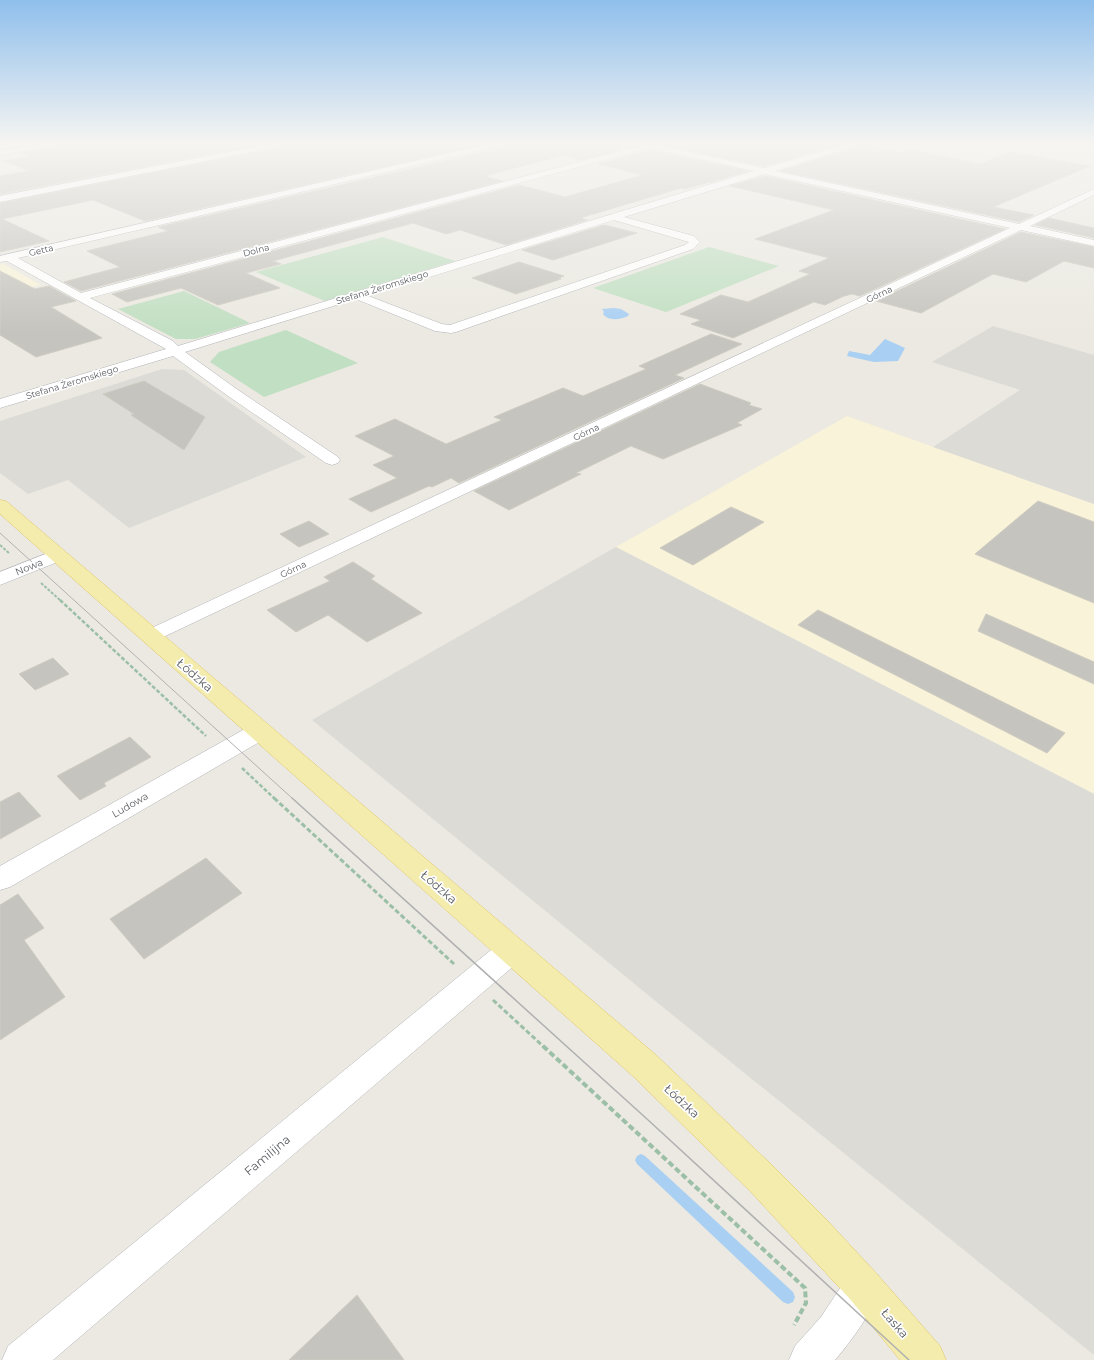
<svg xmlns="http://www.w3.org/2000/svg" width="1094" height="1360" viewBox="0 0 1094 1360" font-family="Montserrat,sans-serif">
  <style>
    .commercial { fill: #f8f3d9 }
    .industrial { fill: #dcdbd6 }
    .green { fill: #c1dfc2 }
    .water { fill: #a9cff3 }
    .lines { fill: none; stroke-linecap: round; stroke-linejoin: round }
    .stream { fill: #a9cff3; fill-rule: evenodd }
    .building { fill: #c6c4be; stroke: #cecbc1 }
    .minor-casing { stroke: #b2b3b7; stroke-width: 1 }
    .major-casing { stroke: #dec367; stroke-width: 1 }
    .path-far3 { stroke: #9bbfa7; stroke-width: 2; stroke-dasharray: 3 1.5; stroke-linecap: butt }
    .path-far2 { stroke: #9bbfa7; stroke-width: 2.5; stroke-dasharray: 4 2; stroke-linecap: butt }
    .path-far1 { stroke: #9bbfa7; stroke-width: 3; stroke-dasharray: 5 2.5; stroke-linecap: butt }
    .path { stroke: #9bbfa7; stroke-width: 4; stroke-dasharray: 6 3; stroke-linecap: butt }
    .minor { fill: #fff; fill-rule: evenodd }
    .major { fill: #f4ecad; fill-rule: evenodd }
    .tram-far1 { stroke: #b0b0b1; stroke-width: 1 }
    .tram { stroke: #b0b0b1; stroke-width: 1.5 }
    .labels { text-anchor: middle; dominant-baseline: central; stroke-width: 3.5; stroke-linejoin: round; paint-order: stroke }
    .far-street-label { font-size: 9px; fill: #5a5c60; stroke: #fff }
    .street-label { font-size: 10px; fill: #5a5c60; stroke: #fff }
    .near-street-label { font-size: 12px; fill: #5a5c60; stroke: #fff }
  </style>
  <rect width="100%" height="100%" fill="#ebe9e1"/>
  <!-- commercial -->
  <path class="commercial" d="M2 263 41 285 0 295V264Z
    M847 416 1094 504V794L616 547Z"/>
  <!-- industrial -->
  <path class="industrial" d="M993 326 1094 355V504L933 447 1020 390 932 362Z
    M162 369 184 370 306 457 129 528 68 480 28 494 0 473V421Z
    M616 547 1094 794V1355L664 1008 312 720Z"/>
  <!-- green -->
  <path class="green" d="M383 237 455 261 325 301 256 272Z
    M709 247 779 266 666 312 593 288Z
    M184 291 250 323 195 339H176L118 309Z
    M286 330 358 363 264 397 210 362 219 352Z"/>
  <!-- water -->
  <path class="water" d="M614 308 621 309 629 314 628 316C620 320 608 321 603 314L604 312 602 309Z
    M885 339 905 348 898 361 874 362 847 356 849 351 870 355Z"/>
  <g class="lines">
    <!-- stream -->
    <path class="stream" d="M641 1154 645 1156 793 1292 795 1297 793 1302 788 1304 783 1302 637 1164 635 1160 637 1156Z"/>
  </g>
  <!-- building -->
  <path class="building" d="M68 143H268L0 194V176L29 171 4 161 30 156 21 153 63 146Z
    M291 143 484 144 145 221 93 200 2 219 49 241 0 252V203L286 146Z
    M507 143H631L633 146 582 160 564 155 484 176 503 181 81 291 64 282 120 267 87 251 168 231 158 227 501 148Z
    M652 143H844L764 166Z
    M862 143H866L867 147 900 153 911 150 980 164 1010 152 1090 166 993 207 1034 215 1019 222 781 171 860 146Z
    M650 150 748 171 712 182H710L684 189 681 188 580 218 587 220 506 245 460 230 446 234 413 223 273 261 281 264 246 273 280 288 218 305 181 288 127 302 112 294 519 185 565 197 643 175 598 164Z
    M765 176 1005 229 860 296 852 294 844 296 825 305 814 302 733 338 691 324 701 320 680 314 721 295 748 302 810 274 799 271 829 258 755 239 834 210 730 186Z
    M1049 218 1094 228V238L1035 225Z
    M604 225 637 233 553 260 522 250Z
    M1021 232 1094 247V268L1064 261 1026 282 993 274 921 313 876 301Z
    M519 262 564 276 559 278 561 279 516 294 472 278Z
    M0 271 35 289 49 286 76 301 51 307 102 338 36 357 0 335Z
    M711 334 742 344 675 375 684 378 459 483 451 478 432 487 429 486 371 512 349 499 397 478 373 465 394 456 355 436 395 419 446 444 502 420 494 417 563 388 583 396 646 369 639 366Z
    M144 381 205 417 184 450 131 415 134 414 103 394Z
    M700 384 751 403 749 405 762 409 737 423 742 425 663 459 631 446 576 473 581 474 509 510 474 491Z
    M1038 501 1094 522V603L975 554Z
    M731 507 764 522 693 565 660 548Z
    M309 521 329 534 299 547 280 534Z
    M353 562 375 576 371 579 422 613 367 642 328 615 296 632 267 610 330 581 324 577Z
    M818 610 1065 733 1047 753 798 625Z
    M986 614 1094 662V684L978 631Z
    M53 658 69 674 35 690 19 674Z
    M130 737 151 757 104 783 106 786 80 800 57 776Z
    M19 792 41 816 0 839V802Z
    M206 858 242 893 144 959 110 919Z
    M18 894 44 928 24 940 65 997 0 1040V905Z
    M357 1295 404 1360H289Z"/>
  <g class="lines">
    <!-- minor casing -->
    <g class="minor-casing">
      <path id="minor" d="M49 143H67L63 145 0 155V151Z
        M275 143H290L286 145 0 202V196Z
        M493 143H506L502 145 18 258 81 293 640 146 633 145 632 143H646L764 168 849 143H861L860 145 775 171 1019 224 1094 189V195L1030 226 1094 240V246L1021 230 157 640 150 642 143 640 140 636 143 632 1010 228 765 174 624 217 694 236 700 242 693 249 456 332 451 333 435 331 356 299 185 352 238 390 338 457 340 460 338 463 332 465 326 463 228 396 173 356 0 408V399L166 349 7 261 0 262V256ZM650 148 754 171 178 346 173 341 90 298ZM614 220 689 242 685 245 450 325 442 324 368 296Z
        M58 549 65 551 67 555 65 559 0 585V572Z
        M260 723 268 725 272 731 268 737 10 887 0 890V866L252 725Z
        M512 938 522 941 527 950 522 959 53 1360H2L8 1346 502 941Z
        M863 1267 876 1273 882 1286C871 1313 854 1338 835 1360H789L795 1346 821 1317 850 1273Z"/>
    </g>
    <!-- major casing -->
    <g class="major-casing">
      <path id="major" d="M0 500 6 501 656 1055 775 1168 824 1217 876 1273 940 1346 946 1360H900L850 1299 798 1243 751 1192 634 1077 0 514Z"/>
    </g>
    <!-- path-far3 -->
    <path class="path-far3" d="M0 545 10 554
      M41 583 61 601"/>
    <!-- path-far2 -->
    <path class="path-far2" d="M60 600 206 736
      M242 768 275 799"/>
    <!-- path-far1 -->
    <path class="path-far1" d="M274 798 454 964
      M493 1000 544 1047"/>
    <!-- path -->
    <path class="path" d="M543 1046 805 1288 806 1303 794 1325"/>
    <!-- minor -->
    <use href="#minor" class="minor"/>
    <!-- major -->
    <use href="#major" class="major"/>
    <!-- tram-far1 -->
    <path class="tram-far1" d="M0 533 293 799"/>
    <!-- tram -->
    <path class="tram" d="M292 798 647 1119 909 1360"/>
  </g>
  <!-- sky -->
  <linearGradient id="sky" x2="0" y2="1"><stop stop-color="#8fbfec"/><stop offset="0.43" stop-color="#f6f5f2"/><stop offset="1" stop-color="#f6f5f2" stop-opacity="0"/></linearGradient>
  <rect width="1094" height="333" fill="url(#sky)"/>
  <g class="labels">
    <!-- far-street labels -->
    <g class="far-street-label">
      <text transform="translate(41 250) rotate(-13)">Getta</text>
      <text transform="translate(256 250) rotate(-15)">Dolna</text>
      <text transform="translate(382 287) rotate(-17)">Stefana Żeromskiego</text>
      <text transform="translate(879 294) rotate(-25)">Górna</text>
      <text transform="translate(72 382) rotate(-17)">Stefana Żeromskiego</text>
      <text transform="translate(586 432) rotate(-25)">Górna</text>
      <text transform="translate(293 569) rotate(-25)">Górna</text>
    </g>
    <!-- street labels -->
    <g class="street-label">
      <text transform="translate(29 567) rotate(-22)">Nowa</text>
      <text transform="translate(130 805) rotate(-30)">Ludowa</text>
    </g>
    <!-- near-street labels -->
    <g class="near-street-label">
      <text transform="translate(195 675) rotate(41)">Łódzka</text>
      <text transform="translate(439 887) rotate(41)">Łódzka</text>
      <text transform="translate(682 1101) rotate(43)">Łódzka</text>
      <text transform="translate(267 1155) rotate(-40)">Familijna</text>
      <text transform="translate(895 1323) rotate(49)">Łaska</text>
    </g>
  </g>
</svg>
